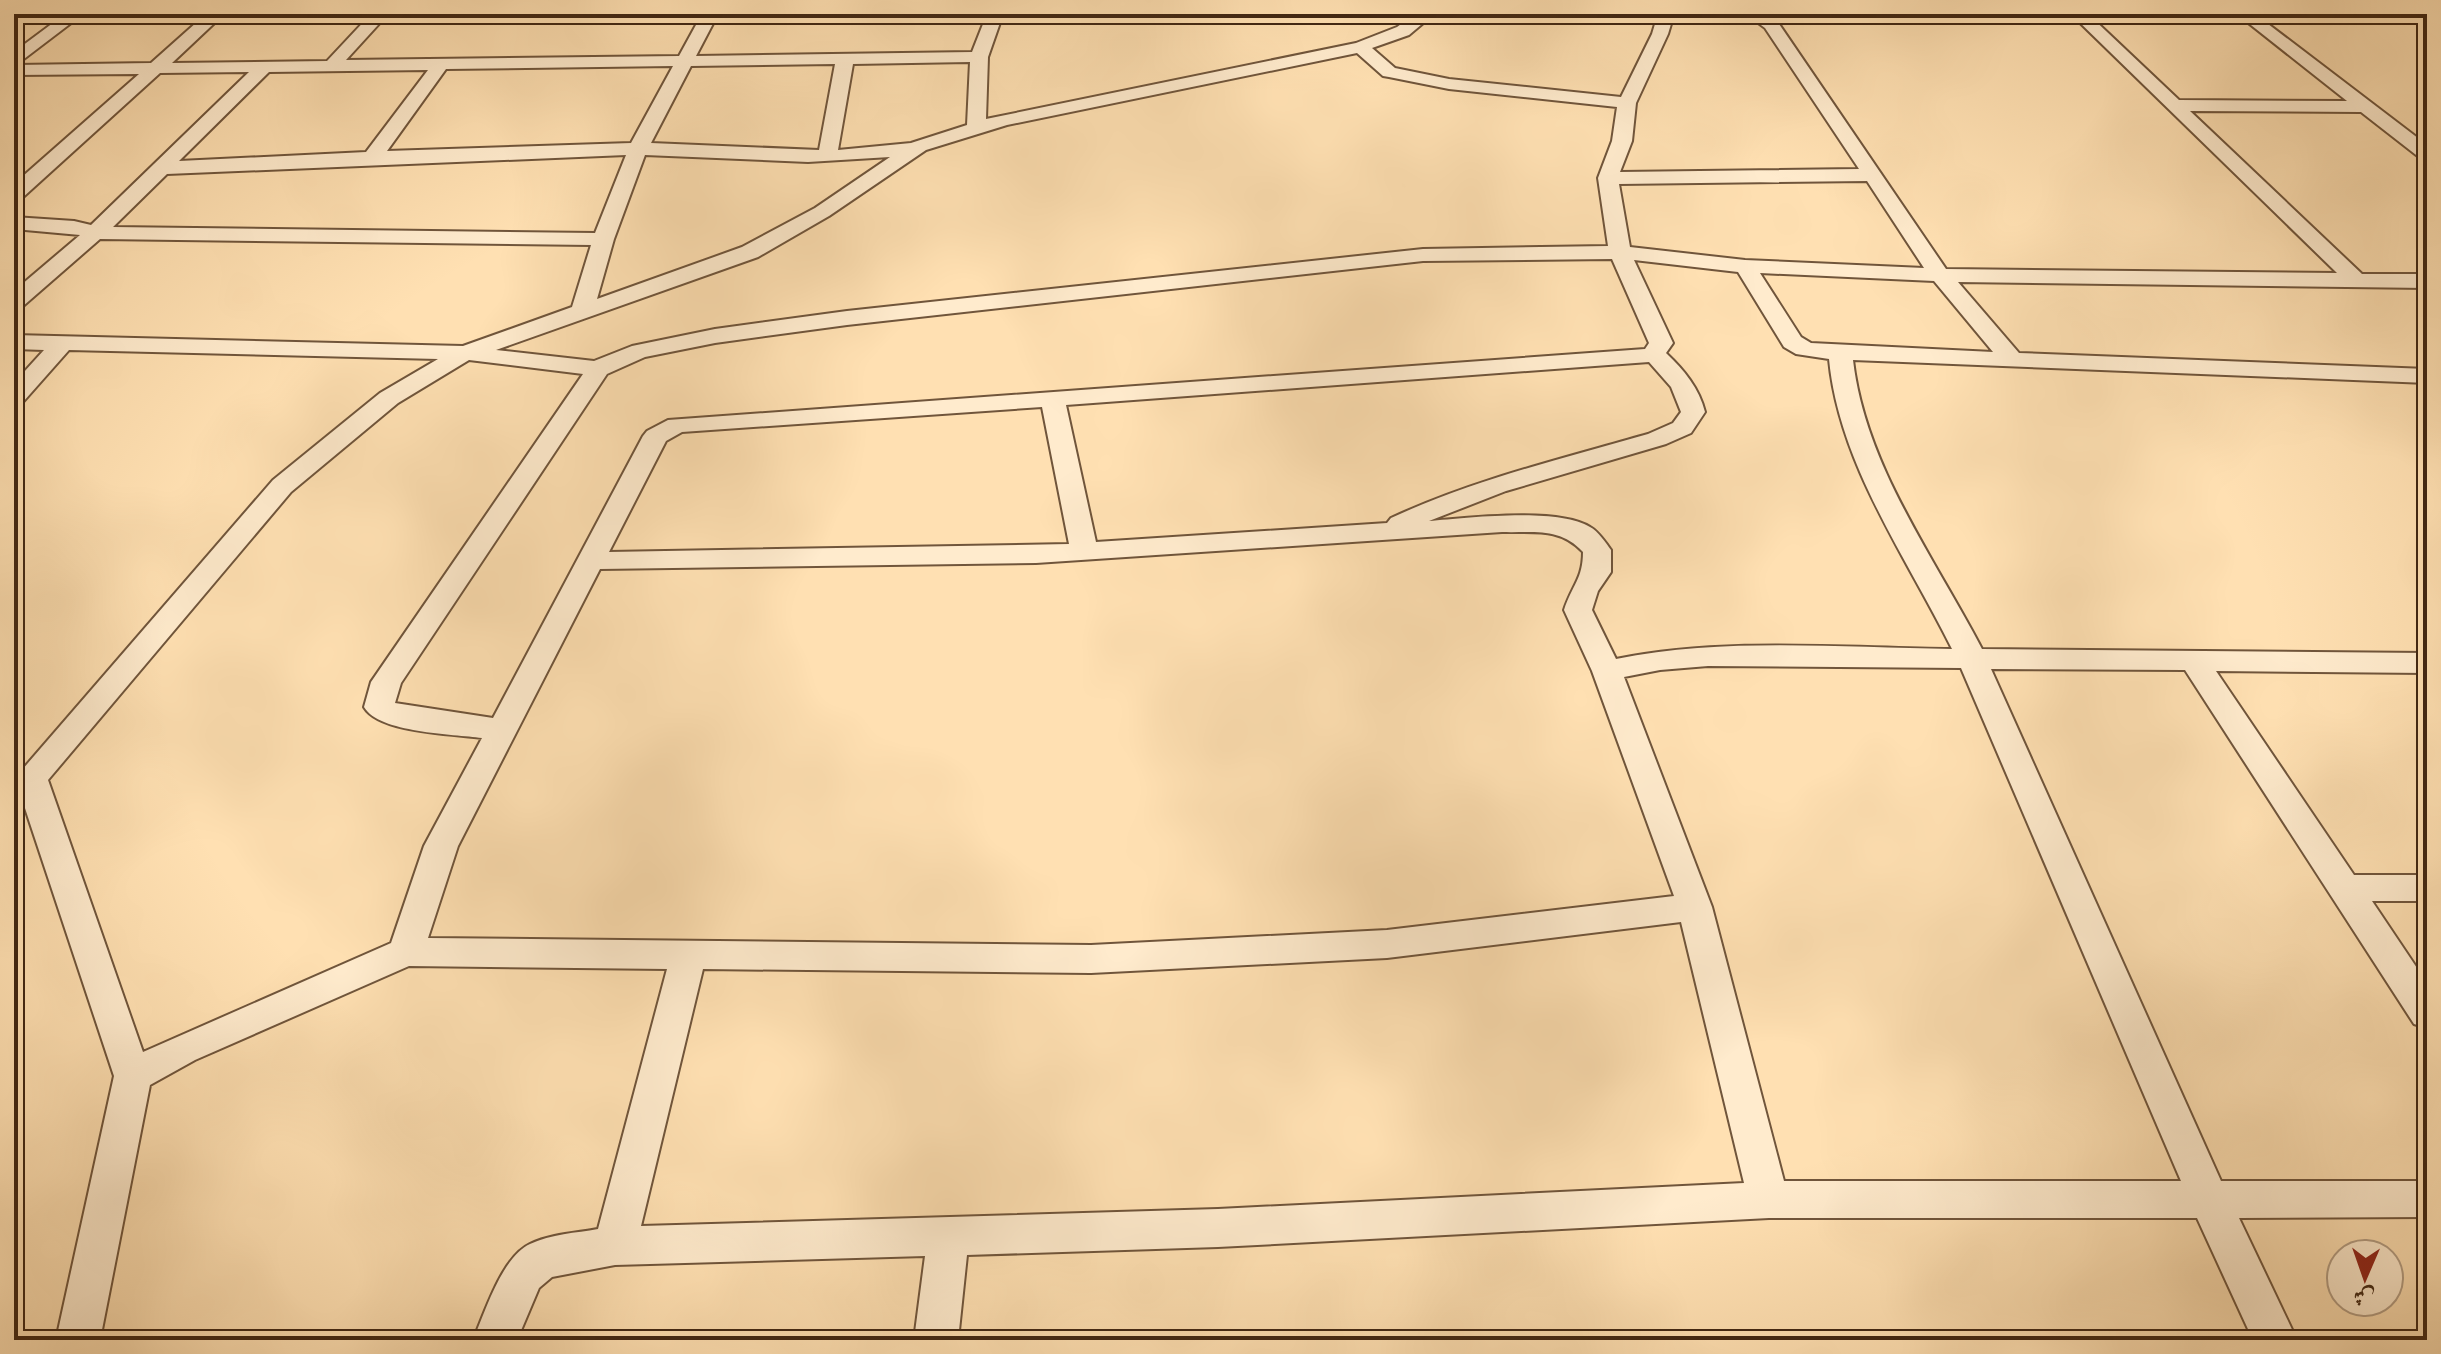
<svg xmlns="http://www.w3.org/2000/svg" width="2441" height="1354" viewBox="0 0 2441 1354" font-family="'Sorts Mill Goudy',Amiri,serif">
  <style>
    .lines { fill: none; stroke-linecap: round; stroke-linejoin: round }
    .street-casing { stroke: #70553b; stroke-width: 4 }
    .street { fill: #ffebcd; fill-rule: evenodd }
  </style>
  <rect width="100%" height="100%" fill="#ffe0b2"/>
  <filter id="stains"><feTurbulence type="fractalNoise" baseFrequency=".0025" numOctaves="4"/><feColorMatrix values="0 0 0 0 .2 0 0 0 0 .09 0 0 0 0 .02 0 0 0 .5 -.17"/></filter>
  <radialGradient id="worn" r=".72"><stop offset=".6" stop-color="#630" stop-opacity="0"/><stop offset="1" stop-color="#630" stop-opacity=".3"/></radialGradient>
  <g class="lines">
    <!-- street casing -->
    <g class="street-casing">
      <path id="street" d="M65 14H83L16 65 151 63 206 14H224L172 63 327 61 371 14H388L346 60 679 56 702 14H718L696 56 972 52 987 14H1003L988 57 986 119 1356 43 1397 27 1415 14H1434L1409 35 1372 48 1395 68 1449 79 1621 97 1652 34 1658 14H1674L1668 34 1636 103 1632 141 1620 172 1859 169 1765 28 1746 14H1765L1777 21 1946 269 2337 273 2071 14H2088L2179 100 2347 101 2237 14H2255L2427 145V160L2420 158 2361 112 2190 111 2362 274H2427V288L1958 282 2019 353 2427 369V383L1853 360C1865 465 1934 557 1982 649L2427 653V673L2216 671 2354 875H2427V901H2372L2427 983V1028L2414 1024 2185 670 1991 669 2221 1181H2427V1217L2239 1218 2297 1340H2253L2197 1218H1769L1218 1247 967 1255 958 1340H914L925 1256 615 1265 552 1277 539 1288 517 1340H473C485 1312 502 1257 530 1244 551 1234 576 1233 598 1229L667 969 409 966 195 1060 150 1085 100 1340H56L114 1076 15 778 273 480 380 393 438 359 69 350 23 402 14 404V383L44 350 14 349V335L463 346 572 307 591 245 100 239 22 307 14 309V291L80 235 14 229V217L74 221 91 225 249 72 160 73 21 199 14 201V184L139 74 14 75V52ZM1357 53 1383 76 1389 77 1449 89 1617 107 1612 141 1598 178 1608 246 1423 249 847 311 715 329 632 346 594 361 496 350 758 257 829 216 926 150 1007 125ZM970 62 967 125 911 143 838 150 853 64ZM835 64 819 150 651 143 691 66ZM673 66 631 143 387 151 446 69ZM428 70 366 152 179 161 269 72ZM626 155 595 233 113 227 167 174ZM645 155 808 162 890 157 815 208 742 247 597 299 614 239ZM1867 181 1924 268 1745 260 1630 247 1619 184ZM1612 259 1649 343 1645 349 668 420 647 431 643 436 493 718 395 703 401 683 607 374 645 357 715 343 847 325 1423 261ZM1634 260 1738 272 1784 347 1796 354 1829 359C1839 464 1906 556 1952 649 1841 648 1726 637 1616 659L1592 610 1598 591 1611 572V550C1606 543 1598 531 1590 527 1558 507 1467 518 1429 521L1506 491 1666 444 1691 433 1705 412C1699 388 1684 370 1666 353L1673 343ZM1760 273 1934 281 1993 352 1811 343 1801 337ZM469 360 583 374 371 682 364 707C379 733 453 734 482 738L424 846 391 943 143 1052 48 780 291 492 398 403ZM1649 362 1671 387 1681 412 1673 423 1648 434C1561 459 1473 480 1391 518L1387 523 1096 542 1066 405ZM1042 407 1069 544 609 552 666 441 682 432ZM1502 532C1534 533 1560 527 1583 552 1583 579 1572 585 1564 610L1592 671 1674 896 1387 930 1091 945 428 938 458 846 600 569 1036 563ZM1708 666 1961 668 2181 1181H1784L1712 907 1624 677 1660 670ZM1681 922 1744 1183 1218 1209 641 1226 703 969 1091 973 1387 958Z"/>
    </g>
    <!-- street -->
    <use href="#street" class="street"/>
  </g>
  <!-- margin -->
  <rect width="2441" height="1354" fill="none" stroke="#ffe0b2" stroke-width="48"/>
  <rect x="16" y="16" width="2409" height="1322" fill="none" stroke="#412713" stroke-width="4"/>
  <rect x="24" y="24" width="2393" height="1306" fill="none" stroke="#412713" stroke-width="2"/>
  <!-- north arrow -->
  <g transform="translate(2365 1278) rotate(182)"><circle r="38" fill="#ffebcd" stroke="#b39d83" stroke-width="2"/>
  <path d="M0-6L14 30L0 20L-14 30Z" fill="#8f2418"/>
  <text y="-12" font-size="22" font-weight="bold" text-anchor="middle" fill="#412713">ش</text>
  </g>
  <rect width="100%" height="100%" filter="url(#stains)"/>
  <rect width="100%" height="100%" fill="url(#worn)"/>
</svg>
